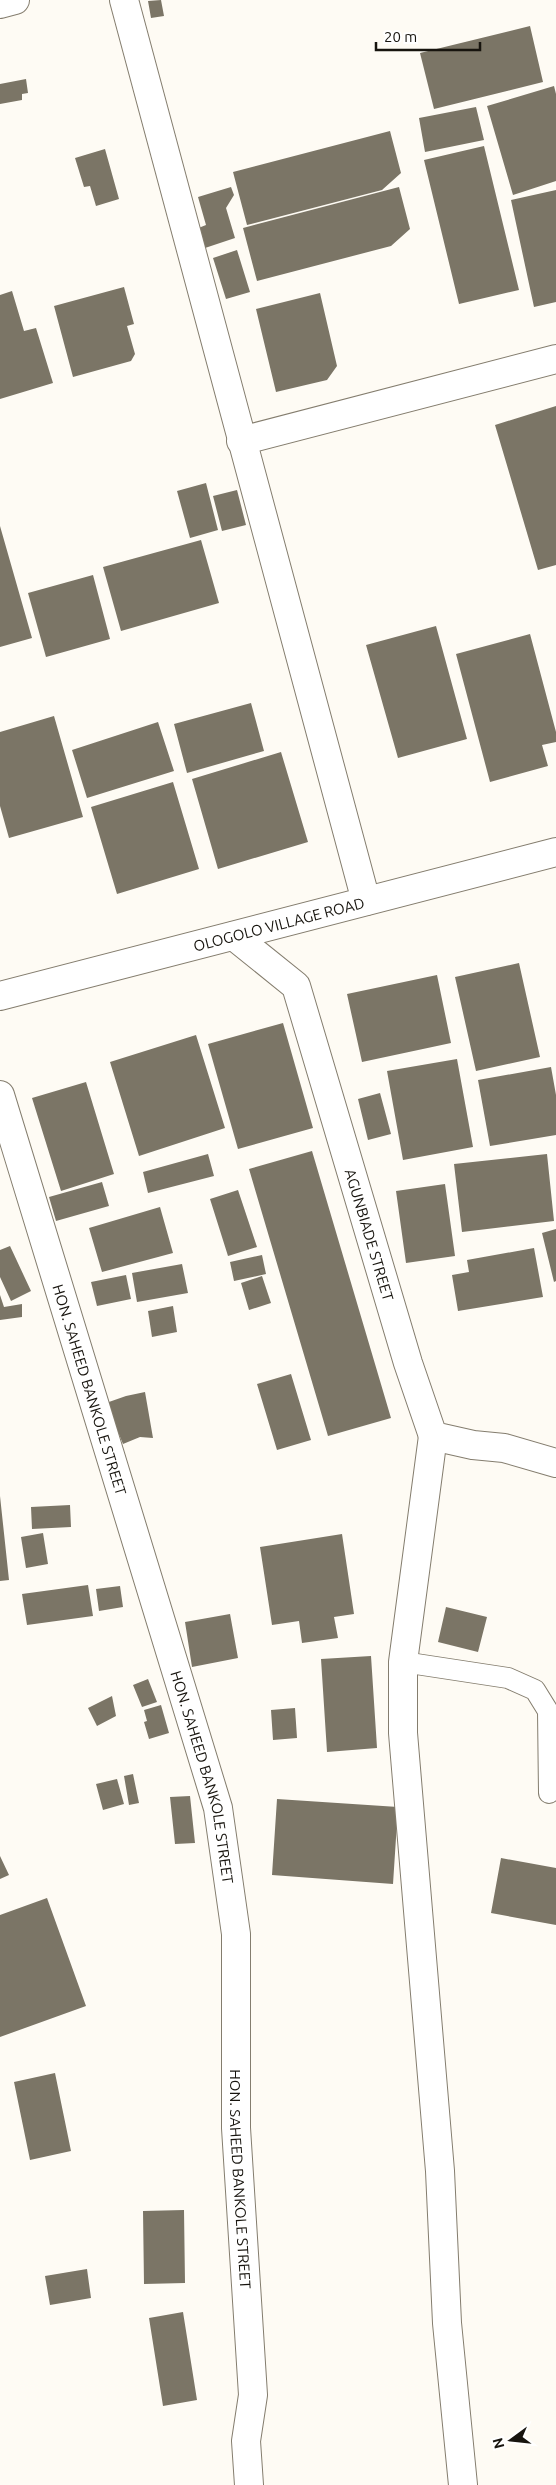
<svg xmlns="http://www.w3.org/2000/svg" width="556" height="2485" viewBox="0 0 556 2485" font-family="Ubuntu,sans-serif">
  <style>
    .building { fill: #7b7566 }
    .lines { fill: none; stroke-linecap: round; stroke-linejoin: round }
    .service-casing { stroke: #847d6e; stroke-width: 22 }
    .minor-casing { stroke: #847d6e; stroke-width: 30 }
    .service { stroke: #fff; stroke-width: 20 }
    .minor { stroke: #fff; stroke-width: 28 }
    .labels { text-anchor: middle; dominant-baseline: central; stroke-width: 4; stroke-linejoin: round; paint-order: stroke }
    .street-label { font-size: 15px; fill: #17140e; stroke: #fff }
  </style>
  <rect width="100%" height="100%" fill="#fefbf4"/>
  <!-- building -->
  <path class="building" d="M161 0 164 16 151 18 148 1Z
    M530 26 543 82 434 109 420 53Z
    M26 79 28 93 22 94V100L0 104V84Z
    M554 86 556 94V181L513 195 487 106Z
    M476 107 484 140 425 152 419 118Z
    M390 131 401 173 382 190 247 225 233 172Z
    M484 146 519 290 459 304 424 160Z
    M105 149 119 199 96 206 90 186 84 187 75 158Z
    M231 187 234 195 226 208 235 238 202 249 196 229 206 225 198 197Z
    M399 187 410 229 391 246 257 281 243 228Z
    M556 190V302L534 307 511 200Z
    M237 250 250 292 226 299 213 258Z
    M124 287 134 324 127 326 135 354 131 361 73 377 54 306Z
    M12 291 24 331 36 328 53 383 0 399V295Z
    M320 293 337 366 327 380 276 392 256 309Z
    M556 406V565L538 570 495 425Z
    M206 483 218 530 190 538 177 491Z
    M237 490 246 525 222 531 213 496Z
    M0 526 32 638 0 647Z
    M201 540 219 603 121 631 103 567Z
    M93 575 110 639 46 657 28 593Z
    M436 626 467 739 398 758 366 645Z
    M530 634 556 732V742L542 745 548 766 490 782 456 654Z
    M251 703 264 751 187 773 174 724Z
    M54 716 83 817 9 838 0 806V732Z
    M158 722 174 771 87 798 72 750Z
    M281 752 308 842 218 869 192 779Z
    M173 782 199 869 117 894 91 807Z
    M519 963 540 1057 476 1071 455 977Z
    M437 975 451 1043 362 1062 347 994Z
    M283 1023 313 1128 238 1149 208 1044Z
    M196 1035 225 1128 139 1156 110 1062Z
    M457 1059 473 1147 403 1160 387 1071Z
    M551 1067 556 1095V1135L490 1146 478 1080Z
    M86 1082 114 1174 61 1191 32 1098Z
    M380 1093 391 1134 368 1140 358 1099Z
    M312 1151 391 1418 328 1436 249 1169Z
    M208 1154 214 1176 148 1193 143 1172Z
    M547 1154 554 1221 462 1232 454 1164Z
    M102 1182 109 1206 56 1221 49 1197Z
    M445 1184 455 1256 406 1263 396 1191Z
    M238 1190 257 1247 228 1256 210 1199Z
    M160 1207 173 1253 102 1272 89 1228Z
    M556 1229V1281L554 1282 542 1233Z
    M10 1246 31 1291 11 1301 0 1277V1250Z
    M534 1248 543 1297 458 1311 452 1275 469 1272 467 1260Z
    M262 1255 266 1274 234 1281 230 1262Z
    M182 1264 188 1293 137 1302 132 1273Z
    M126 1275 131 1299 97 1306 91 1282Z
    M262 1276 271 1303 249 1310 241 1283Z
    M0 1295 4 1307 22 1304V1317L0 1320Z
    M173 1306 177 1332 152 1337 148 1311Z
    M291 1374 311 1440 277 1450 257 1384Z
    M145 1392 153 1438 140 1437 123 1444 106 1403 126 1396Z
    M0 1496 9 1580 0 1581Z
    M70 1505 71 1527 32 1529 31 1507Z
    M43 1533 48 1564 26 1568 21 1537Z
    M342 1534 354 1614 334 1617 338 1638 302 1643 299 1621 272 1625 260 1547Z
    M88 1585 93 1616 27 1625 22 1594Z
    M120 1586 123 1607 99 1611 96 1589Z
    M446 1607 487 1617 478 1652 438 1642Z
    M230 1614 238 1658 192 1667 185 1622Z
    M371 1656 377 1748 327 1752 321 1659Z
    M148 1679 157 1702 142 1707 133 1685Z
    M112 1696 116 1716 97 1726 88 1708Z
    M161 1705 169 1733 149 1739 144 1722 147 1721 144 1710Z
    M295 1708 297 1738 273 1740 271 1710Z
    M133 1774 139 1803 129 1805 124 1776Z
    M117 1779 124 1804 103 1810 96 1784Z
    M190 1796 195 1843 175 1844 170 1797Z
    M277 1799 398 1807 393 1884 272 1875Z
    M0 1856 9 1875 0 1879Z
    M501 1858 556 1868V1925L491 1913Z
    M47 1898 86 2006 0 2037V1915Z
    M55 2073 71 2151 30 2160 14 2082Z
    M184 2210 185 2283 144 2284 143 2211Z
    M87 2269 91 2298 50 2305 45 2276Z
    M183 2312 197 2400 163 2406 149 2318Z"/>
  <g class="lines">
    <!-- service casing -->
    <g class="service-casing">
      <path id="service" d="M403 1662 508 1678 535 1690 548 1711 549 1793"/>
    </g>
    <!-- minor casing -->
    <g class="minor-casing">
      <g id="minor">
        <path d="M124 0 366 901"/>
        <path d="M0 4 15 0"/>
        <path d="M241 441 556 359"/>
        <path id="s1" d="M234 936 296 986 408 1363 433 1436 473 1445 504 1448 556 1463"/>
        <path id="s2" d="M0 996 556 852"/>
        <path id="s3" d="M0 1095 218 1808 236 1934V2128L253 2395 246 2441 249 2485"/>
        <path d="M433 1436 403 1662V1733L440 2171 447 2323 463 2485"/>
      </g>
    </g>
    <!-- service -->
    <use href="#service" class="service"/>
    <!-- minor -->
    <use href="#minor" class="minor"/>
  </g>
  <g class="labels">
    <!-- street labels -->
    <g class="street-label">
      <text stroke="none"><textPath href="#s2" startOffset="288">OLOGOLO VILLAGE ROAD</textPath></text>
      <text stroke="none"><textPath href="#s1" startOffset="339">AGUNBIADE STREET</textPath></text>
      <text stroke="none"><textPath href="#s3" startOffset="308">HON. SAHEED BANKOLE STREET</textPath></text>
      <text stroke="none"><textPath href="#s3" startOffset="712">HON. SAHEED BANKOLE STREET</textPath></text>
      <text stroke="none"><textPath href="#s3" startOffset="1118">HON. SAHEED BANKOLE STREET</textPath></text>
    </g>
  </g>
  <!-- north arrow -->
  <g transform="translate(511 2440) rotate(255)" stroke="#ffffff" stroke-width="4" paint-order="stroke">
  <path d="M0-4L9 19L0 12L-9 19Z" fill="#17140e"/>
  <text y="-8" font-size="14" font-weight="bold" text-anchor="middle" fill="#17140e">N</text>
  </g>
  <!-- scale -->
  <path d="M376 42v8h104v-8" fill="none" stroke="#17140e" stroke-width="2.5"/>
  <text x="384" y="42" font-size="15" fill="#17140e" stroke="#ffffff" stroke-width="4" paint-order="stroke">20 m</text>
</svg>
